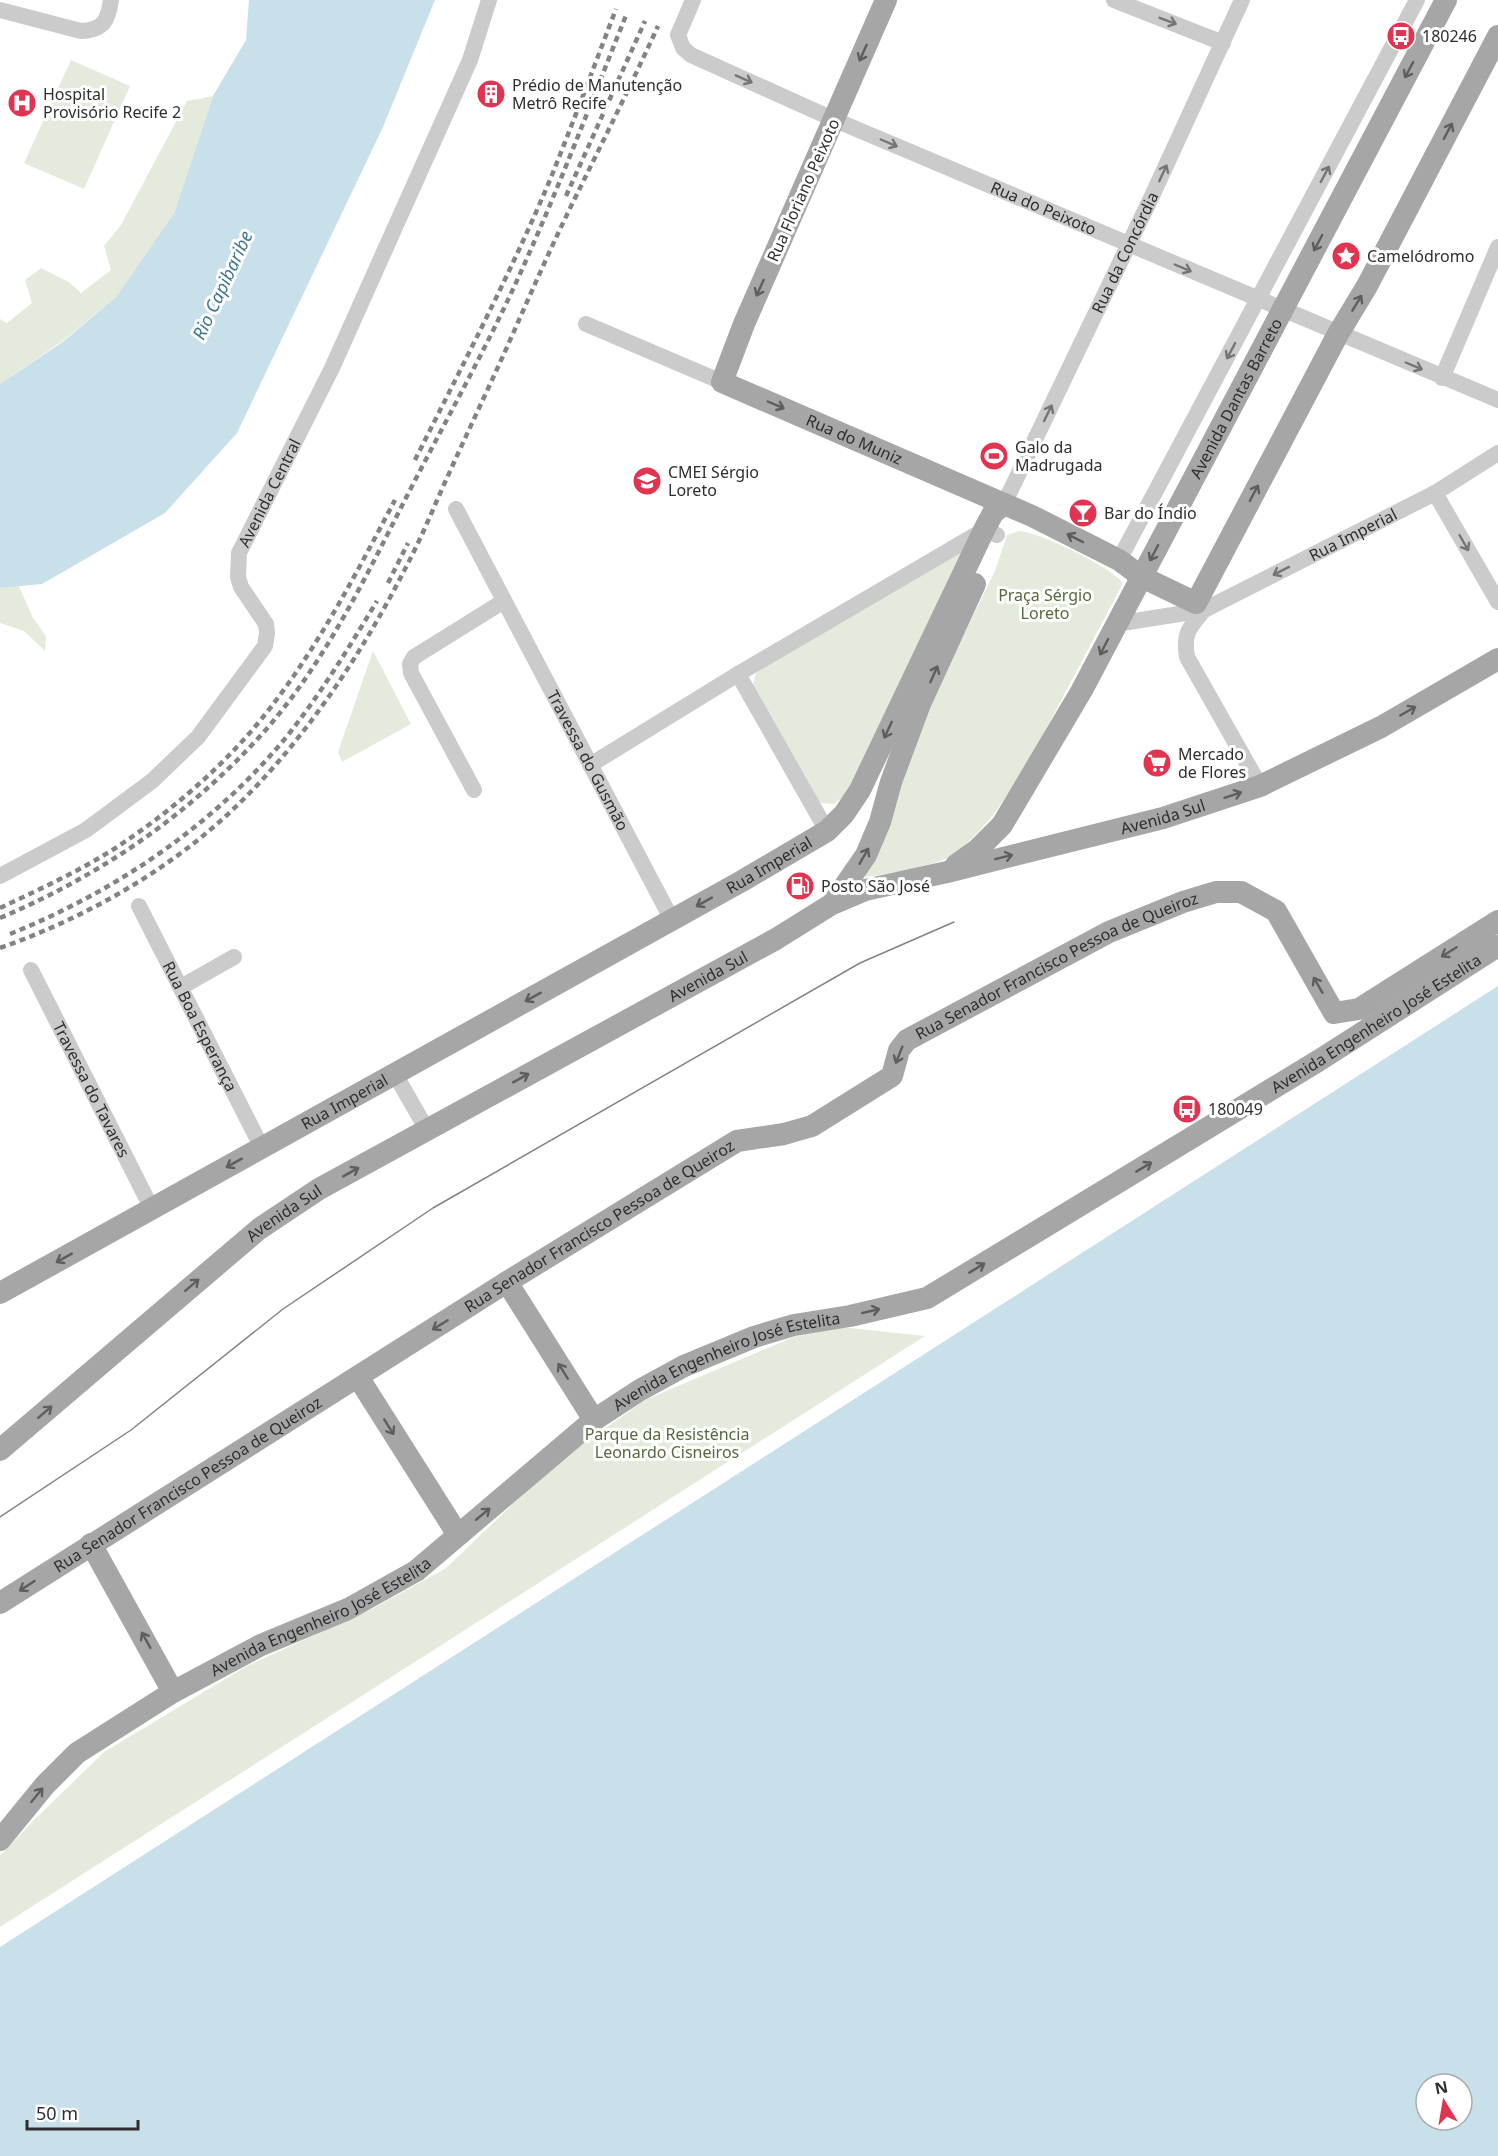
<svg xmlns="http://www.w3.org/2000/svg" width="1498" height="2156" viewBox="0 0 1498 2156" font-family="'Noto Sans',sans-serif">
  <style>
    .green { fill: #e5ebdc }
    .water { fill: #c8e0ea; fill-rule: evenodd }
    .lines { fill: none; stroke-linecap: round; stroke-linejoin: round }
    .minor { stroke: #cbcbcb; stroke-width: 16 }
    .major { stroke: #a6a6a6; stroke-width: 22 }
    .tram { stroke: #838383; stroke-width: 1.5 }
    .rail { stroke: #838383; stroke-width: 4.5; stroke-dasharray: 6 4.5; stroke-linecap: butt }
    .oneway { stroke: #757575 }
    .oneway2 { stroke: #5e5e5e }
    .labels { text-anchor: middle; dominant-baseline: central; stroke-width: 6; stroke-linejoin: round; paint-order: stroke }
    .poi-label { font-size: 16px; fill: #2e2e2e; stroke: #fff; text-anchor: start }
    .street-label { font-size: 16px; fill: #2e2e2e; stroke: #fff }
    .park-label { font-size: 16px; fill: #55683c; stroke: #fff }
    .water-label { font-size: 18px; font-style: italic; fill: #3e768e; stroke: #fff }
  </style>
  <rect width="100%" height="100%" fill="#fff"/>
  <!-- green -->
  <path class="green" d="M71 60 130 86 84 189 24 163Z
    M213 96 174 213 116 297 64 340 0 384V319L7 323 32 303 25 280 41 268 69 282 81 293 111 270 104 246 121 225 187 101Z
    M1019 531C1040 532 1111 567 1123 583L1026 767C1007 796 978 841 947 858 934 865 882 875 866 877L864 876 919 726 995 571 1007 535Z
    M954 551 964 552 854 783 844 796 834 804 820 803 753 686 755 675 759 670Z
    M18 584 33 618 46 636 45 651 24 631 0 623V588Z
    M373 651 411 724 342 762 338 752Z
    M822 1325 925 1336 0 1927V1856L35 1819 104 1752 247 1666 372 1609 446 1568 554 1465 645 1400Z"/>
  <!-- water -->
  <path class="water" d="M249 0H435L383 127 237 433 165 513 42 584 0 588V384L64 341 116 297 174 213 213 96 246 40Z
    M1498 986V2156H0V1947ZM1426 2084H1462V2120H1426Z"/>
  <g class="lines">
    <!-- minor -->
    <g class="minor">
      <path id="s1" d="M693 0 678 35 683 48 691 55 835 120 1498 400"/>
      <path d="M1114 0 1223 43"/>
      <path d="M0 10 81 31C104 30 108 20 111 0"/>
      <path d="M586 324 722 382"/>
      <path d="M1442 378 1498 247"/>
      <path d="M1435 493 1498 602"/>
      <path id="s2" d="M1004 504 1152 196 1242 0"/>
      <path id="s3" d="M456 509 672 920"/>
      <path d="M1119 560 1417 0"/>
      <path d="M1204 610C1189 628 1183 633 1187 657L1260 786"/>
      <path id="s4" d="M1116 624 1204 610 1435 493 1498 453"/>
      <path d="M738 674 827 831"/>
      <path d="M590 765 738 674 984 530 997 535"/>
      <path d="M474 790 411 673 410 664 414 657 504 601"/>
      <path id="s5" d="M0 876 86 830 152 781 198 737 265 646 267 633 266 624 241 587 238 577 239 553 332 368 470 60 489 0"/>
      <path id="s6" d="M139 906 262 1148"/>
      <path id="s7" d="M31 970 152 1209"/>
      <path d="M181 987 234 957"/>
      <path d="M395 1074 427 1130"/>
    </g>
    <!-- major -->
    <g class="major">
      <path id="s8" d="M886 0 744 324 722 382 1032 516 1119 560 1142 577 1196 603 1338 334 1367 286 1498 36"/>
      <path id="s9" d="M956 865 977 850 1002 825 1082 690 1446 0"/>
      <path d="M833 903 866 855 880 822 891 782 920 704 975 584"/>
      <path d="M507 1282 594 1420"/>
      <path id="s10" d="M0 1293 742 881 827 831 844 814 860 790 984 530 993 513 1004 504"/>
      <path d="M358 1377 458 1535"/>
      <path id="s11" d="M0 1450 259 1229 319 1189 776 939 832 904 865 890 947 872 1163 818 1260 786 1381 727 1498 659"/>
      <path d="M91 1544 173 1692"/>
      <path id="s12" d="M0 1603 507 1282 737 1141 784 1134 812 1126 892 1076 899 1050 907 1040 1109 932 1183 902 1216 892H1241L1276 911 1334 1013 1359 1009 1498 921"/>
      <path id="s13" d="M0 1840 45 1785 77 1753 173 1692 261 1645 348 1609 416 1571 594 1420 640 1390 684 1366 754 1337 794 1325 850 1316 927 1298 1318 1061 1498 946"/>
    </g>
    <!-- tram -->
    <path class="tram" d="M0 1517 131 1430 283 1309 433 1208 860 963 954 922"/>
    <!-- rail -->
    <path class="rail" d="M566 196 645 21
      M415 460C462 366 511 273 552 175 574 120 595 64 616 9
      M388 583 408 543
      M0 908C40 889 80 871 117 847 175 809 232 759 274 703 322 640 358 570 395 500
      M0 918C101 875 189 815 263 733 326 662 367 574 410 490 445 422 482 356 514 287 555 198 590 105 627 13
      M10 934C114 892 211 827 283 741 319 697 348 649 377 601
      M0 948C82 919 163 874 227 815 299 749 361 656 405 569 419 543 430 516 442 489 462 444 483 400 503 356 528 300 552 244 579 190 606 135 633 81 658 26"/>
  </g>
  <!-- one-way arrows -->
  <defs><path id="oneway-shaft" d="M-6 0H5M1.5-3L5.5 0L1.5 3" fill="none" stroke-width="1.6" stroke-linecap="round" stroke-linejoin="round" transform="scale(1.5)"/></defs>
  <g class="oneway">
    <use href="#oneway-shaft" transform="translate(1168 21) rotate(21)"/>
    <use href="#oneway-shaft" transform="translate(744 79) rotate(24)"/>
    <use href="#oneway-shaft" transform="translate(889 143) rotate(23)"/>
    <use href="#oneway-shaft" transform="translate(1163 173) rotate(-65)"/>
    <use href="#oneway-shaft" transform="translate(1325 174) rotate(-62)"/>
    <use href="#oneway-shaft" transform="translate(1183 268) rotate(23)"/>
    <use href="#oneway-shaft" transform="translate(1231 351) rotate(118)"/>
    <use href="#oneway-shaft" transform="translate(1414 366) rotate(23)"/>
    <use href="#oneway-shaft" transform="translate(1048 413) rotate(-64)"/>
    <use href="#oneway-shaft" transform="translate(1464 543) rotate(60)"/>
    <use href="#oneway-shaft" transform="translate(1281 571) rotate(153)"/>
  </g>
  <g class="oneway2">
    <use href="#oneway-shaft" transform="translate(863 53) rotate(114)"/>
    <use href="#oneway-shaft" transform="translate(1409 70) rotate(118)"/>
    <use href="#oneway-shaft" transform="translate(1448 131) rotate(-62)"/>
    <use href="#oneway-shaft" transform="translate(1318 243) rotate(118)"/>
    <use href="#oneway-shaft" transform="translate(760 288) rotate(114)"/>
    <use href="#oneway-shaft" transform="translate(1357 303) rotate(-59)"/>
    <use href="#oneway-shaft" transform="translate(776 405) rotate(23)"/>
    <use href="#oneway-shaft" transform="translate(1254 493) rotate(-62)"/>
    <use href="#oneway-shaft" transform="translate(1075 538) rotate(-153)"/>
    <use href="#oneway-shaft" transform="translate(1154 553) rotate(118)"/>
    <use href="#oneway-shaft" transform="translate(1104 647) rotate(117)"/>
    <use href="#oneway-shaft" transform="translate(934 674) rotate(-66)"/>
    <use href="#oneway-shaft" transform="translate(1408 711) rotate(-30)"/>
    <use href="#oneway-shaft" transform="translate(888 730) rotate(115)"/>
    <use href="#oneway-shaft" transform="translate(1233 795) rotate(-18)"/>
    <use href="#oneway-shaft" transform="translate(864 856) rotate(-60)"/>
    <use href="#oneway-shaft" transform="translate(1004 857) rotate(-14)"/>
    <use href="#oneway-shaft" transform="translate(704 902) rotate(151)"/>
    <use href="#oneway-shaft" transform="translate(1449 952) rotate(148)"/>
    <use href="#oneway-shaft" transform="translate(1318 985) rotate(-120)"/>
    <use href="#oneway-shaft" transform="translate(533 997) rotate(151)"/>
    <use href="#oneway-shaft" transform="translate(899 1055) rotate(112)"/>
    <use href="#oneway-shaft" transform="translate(521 1078) rotate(-29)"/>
    <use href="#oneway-shaft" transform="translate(234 1163) rotate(151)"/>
    <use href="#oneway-shaft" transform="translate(1144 1167) rotate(-31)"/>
    <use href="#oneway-shaft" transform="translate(351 1172) rotate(-29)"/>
    <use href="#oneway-shaft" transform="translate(64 1258) rotate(151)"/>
    <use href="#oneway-shaft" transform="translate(977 1268) rotate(-31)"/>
    <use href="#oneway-shaft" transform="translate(192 1285) rotate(-41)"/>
    <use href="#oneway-shaft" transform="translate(871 1311) rotate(-13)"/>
    <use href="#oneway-shaft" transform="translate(440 1325) rotate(148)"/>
    <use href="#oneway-shaft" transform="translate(563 1371) rotate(-122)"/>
    <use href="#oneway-shaft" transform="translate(45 1412) rotate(-41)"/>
    <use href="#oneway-shaft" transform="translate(389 1427) rotate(58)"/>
    <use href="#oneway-shaft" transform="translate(483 1514) rotate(-40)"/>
    <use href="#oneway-shaft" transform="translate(27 1586) rotate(147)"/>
    <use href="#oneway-shaft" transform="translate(146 1640) rotate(-119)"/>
    <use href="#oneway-shaft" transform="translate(37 1795) rotate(-51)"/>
  </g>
  <!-- icons -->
  <defs>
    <g id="bus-disc" transform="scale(1.5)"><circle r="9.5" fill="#e03450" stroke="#fff"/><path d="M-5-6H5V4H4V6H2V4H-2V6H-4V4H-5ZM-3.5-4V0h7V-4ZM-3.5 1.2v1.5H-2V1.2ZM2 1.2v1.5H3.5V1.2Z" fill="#fff"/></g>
    <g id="building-disc" transform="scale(1.5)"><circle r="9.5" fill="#e03450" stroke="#fff"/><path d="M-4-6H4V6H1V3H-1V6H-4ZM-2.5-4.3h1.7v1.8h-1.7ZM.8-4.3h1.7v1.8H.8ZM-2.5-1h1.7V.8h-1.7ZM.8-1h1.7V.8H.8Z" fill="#fff"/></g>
    <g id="hospital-disc" transform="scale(1.5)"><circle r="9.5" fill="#e03450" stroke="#fff"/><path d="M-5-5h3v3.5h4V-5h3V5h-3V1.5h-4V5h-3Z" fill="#fff"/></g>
    <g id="sight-disc" transform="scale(1.5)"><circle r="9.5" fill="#e03450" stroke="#fff"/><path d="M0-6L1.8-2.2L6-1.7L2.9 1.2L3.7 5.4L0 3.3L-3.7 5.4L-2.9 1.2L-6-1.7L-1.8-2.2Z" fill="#fff"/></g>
    <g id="stadium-disc" transform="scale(1.5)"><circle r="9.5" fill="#e03450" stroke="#fff"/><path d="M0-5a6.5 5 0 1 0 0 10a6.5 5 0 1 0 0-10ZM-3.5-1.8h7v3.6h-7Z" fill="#fff"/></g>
    <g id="school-disc" transform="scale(1.5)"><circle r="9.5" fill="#e03450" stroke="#fff"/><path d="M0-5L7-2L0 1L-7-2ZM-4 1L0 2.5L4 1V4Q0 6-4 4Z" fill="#fff"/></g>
    <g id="bar-disc" transform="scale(1.5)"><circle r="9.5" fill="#e03450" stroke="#fff"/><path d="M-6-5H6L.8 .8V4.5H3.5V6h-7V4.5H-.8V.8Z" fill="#fff"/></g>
    <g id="supermarket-disc" transform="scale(1.5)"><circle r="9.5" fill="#e03450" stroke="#fff"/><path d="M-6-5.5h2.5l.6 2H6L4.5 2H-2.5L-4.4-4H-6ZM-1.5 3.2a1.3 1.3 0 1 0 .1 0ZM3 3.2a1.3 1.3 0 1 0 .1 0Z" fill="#fff"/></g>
    <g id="fuel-disc" transform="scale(1.5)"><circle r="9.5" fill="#e03450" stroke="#fff"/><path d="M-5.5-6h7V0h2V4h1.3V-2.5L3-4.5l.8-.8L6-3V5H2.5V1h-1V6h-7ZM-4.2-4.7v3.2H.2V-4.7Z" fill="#fff"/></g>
  </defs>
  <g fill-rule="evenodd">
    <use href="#bus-disc" x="1401" y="36"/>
    <use href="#building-disc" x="491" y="94"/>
    <use href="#hospital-disc" x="22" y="103"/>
    <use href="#sight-disc" x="1346" y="256"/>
    <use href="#stadium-disc" x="994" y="456"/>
    <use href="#school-disc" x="647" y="481"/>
    <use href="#bar-disc" x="1083" y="513"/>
    <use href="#supermarket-disc" x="1157" y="763"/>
    <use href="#fuel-disc" x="800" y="886"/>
    <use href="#bus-disc" x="1187" y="1109"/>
  </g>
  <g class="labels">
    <!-- poi labels -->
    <g class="poi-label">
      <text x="1422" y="36">180246</text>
      <text x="512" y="85">Prédio de Manutenção<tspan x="512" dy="18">Metrô Recife</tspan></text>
      <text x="43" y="94">Hospital<tspan x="43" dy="18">Provisório Recife 2</tspan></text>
      <text x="1367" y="256">Camelódromo</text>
      <text x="1015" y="447">Galo da<tspan x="1015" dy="18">Madrugada</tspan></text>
      <text x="668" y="472">CMEI Sérgio<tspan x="668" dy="18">Loreto</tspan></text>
      <text x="1104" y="513">Bar do Índio</text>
      <text x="1178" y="754">Mercado<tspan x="1178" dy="18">de Flores</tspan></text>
      <text x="821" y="886">Posto São José</text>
      <text x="1208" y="1109">180049</text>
    </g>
    <!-- street labels -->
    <g class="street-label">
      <text transform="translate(803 190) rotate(-66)">Rua Floriano Peixoto</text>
      <text stroke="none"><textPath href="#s1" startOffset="447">Rua do Peixoto</textPath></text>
      <text stroke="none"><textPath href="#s2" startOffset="279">Rua da Concórdia</textPath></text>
      <text stroke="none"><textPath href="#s9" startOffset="548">Avenida Dantas Barreto</textPath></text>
      <text stroke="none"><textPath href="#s8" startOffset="560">Rua do Muniz</textPath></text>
      <text stroke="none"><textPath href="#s5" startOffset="525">Avenida Central</textPath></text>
      <text stroke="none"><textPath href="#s4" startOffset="256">Rua Imperial</textPath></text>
      <text stroke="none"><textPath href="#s3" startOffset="284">Travessa do Gusmão</textPath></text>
      <text stroke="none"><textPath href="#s11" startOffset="1342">Avenida Sul</textPath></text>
      <text stroke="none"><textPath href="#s10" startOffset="880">Rua Imperial</textPath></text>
      <text stroke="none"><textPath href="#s12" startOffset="1248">Rua Senador Francisco Pessoa de Queiroz</textPath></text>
      <text stroke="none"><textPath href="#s11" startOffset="856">Avenida Sul</textPath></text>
      <text stroke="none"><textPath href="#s13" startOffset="1620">Avenida Engenheiro José Estelita</textPath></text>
      <text stroke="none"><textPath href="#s6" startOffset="135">Rua Boa Esperança</textPath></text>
      <text stroke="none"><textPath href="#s7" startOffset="134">Travessa do Tavares</textPath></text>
      <text stroke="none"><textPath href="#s10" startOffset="394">Rua Imperial</textPath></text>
      <text stroke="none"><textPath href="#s11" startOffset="370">Avenida Sul</textPath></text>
      <text stroke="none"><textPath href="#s12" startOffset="708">Rua Senador Francisco Pessoa de Queiroz</textPath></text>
      <text stroke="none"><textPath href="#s13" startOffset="882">Avenida Engenheiro José Estelita</textPath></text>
      <text stroke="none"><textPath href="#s12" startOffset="222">Rua Senador Francisco Pessoa de Queiroz</textPath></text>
      <text stroke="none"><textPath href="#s13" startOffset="396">Avenida Engenheiro José Estelita</textPath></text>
    </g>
    <!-- park labels -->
    <g class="park-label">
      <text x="1045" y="595">Praça Sérgio<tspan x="1045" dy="18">Loreto</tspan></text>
      <text x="667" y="1434">Parque da Resistência<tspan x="667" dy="18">Leonardo Cisneiros</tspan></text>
    </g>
    <!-- water labels -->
    <g class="water-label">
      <text transform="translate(222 285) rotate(-65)">Rio Capibaribe</text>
    </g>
  </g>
  <!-- north arrow -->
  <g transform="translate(1444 2102) rotate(349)"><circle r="28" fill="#ffffff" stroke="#ababab" stroke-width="1.5"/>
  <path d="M0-4.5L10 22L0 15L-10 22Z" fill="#e03450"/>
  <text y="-9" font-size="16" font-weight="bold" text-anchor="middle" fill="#2e2e2e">N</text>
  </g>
  <!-- scale -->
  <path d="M27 2120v9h111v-9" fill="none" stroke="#2e2e2e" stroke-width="3"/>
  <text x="36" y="2120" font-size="18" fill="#2e2e2e" stroke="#ffffff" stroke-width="4.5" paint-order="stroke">50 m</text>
</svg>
